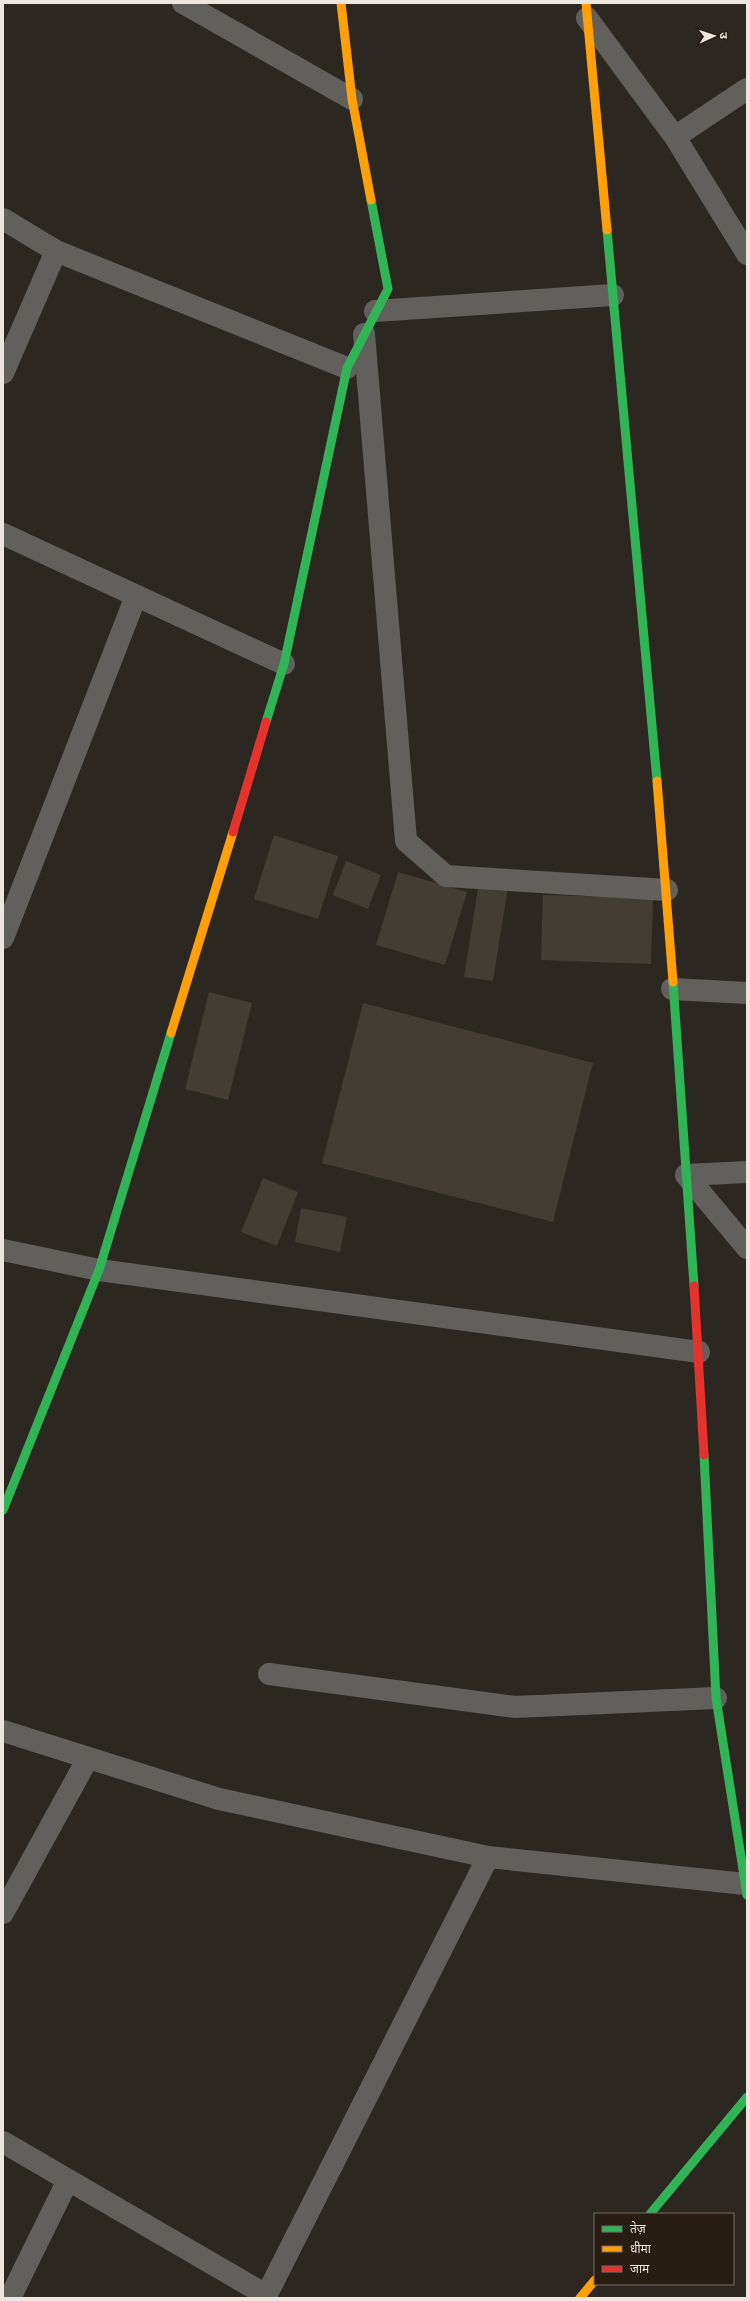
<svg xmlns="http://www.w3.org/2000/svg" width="750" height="2301" viewBox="0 0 750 2301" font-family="'Exo 2','Noto Sans Devanagari',sans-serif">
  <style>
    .building { fill: #443d34 }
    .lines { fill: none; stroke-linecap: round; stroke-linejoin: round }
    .street { stroke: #62605d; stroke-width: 22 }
    .fast { stroke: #30b455; stroke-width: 9 }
    .slow { stroke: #ff9f0a; stroke-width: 9 }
    .jam { stroke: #e5322d; stroke-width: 9 }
  </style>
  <rect width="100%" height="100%" fill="#2d2721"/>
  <!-- building -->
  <path class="building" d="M274 835 338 856 318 919 254 899Z
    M346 861 381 875 368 909 333 895Z
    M398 872 467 892 445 965 376 945Z
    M479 882 508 887 493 981 464 977Z
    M543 895 653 898 651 964 541 960Z
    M209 992 252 1003 228 1100 185 1089Z
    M363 1003 593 1063 553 1222 322 1163Z
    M263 1178 298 1192 277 1246 241 1232Z
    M301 1208 347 1217 340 1252 295 1242Z"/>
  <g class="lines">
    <!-- street -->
    <path class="street" d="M183 3 352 99
      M587 18 675 137 747 254
      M675 137 747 89
      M3 219 56 251 347 368
      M375 311 613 295
      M364 334 406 841 446 876 667 890
      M3 373 56 251
      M3 534 284 664
      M3 938 136 596
      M672 989 747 993
      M686 1175 747 1248
      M686 1175 747 1172
      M3 1250 99 1270 699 1352
      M269 1674 515 1707 716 1698
      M3 1731 219 1799 488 1857 745 1884
      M3 1913 88 1758
      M3 2142 266 2295
      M10 2298 68 2180
      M265 2298 488 1857"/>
    <!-- fast -->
    <path class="fast" d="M607 230 657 781
      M266 722 284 664 347 368 388 289 371 200
      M673 982 694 1286
      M704 1455 716 1698 747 1895
      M3 1510 99 1270 171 1033
      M650 2214 747 2097"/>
    <!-- slow -->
    <path class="slow" d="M341 3 352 99 371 200
      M586 3 607 230
      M657 781 673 982
      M171 1033 233 832
      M580 2298 595 2280"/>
    <!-- jam -->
    <path class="jam" d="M233 832 266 722
      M694 1286 704 1455"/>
  </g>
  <!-- border -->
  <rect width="750" height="2301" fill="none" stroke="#ede6df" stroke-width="8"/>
  <!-- legend -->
  <rect x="594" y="2213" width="140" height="72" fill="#281d13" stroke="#776d65"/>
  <rect x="602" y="2226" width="20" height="6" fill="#30b455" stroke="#776d65"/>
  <text x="630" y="2233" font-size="12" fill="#ede6df">तेज़</text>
  <rect x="602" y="2246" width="20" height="6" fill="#ff9f0a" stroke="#776d65"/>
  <text x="630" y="2253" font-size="12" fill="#ede6df">धीमा</text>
  <rect x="602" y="2266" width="20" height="6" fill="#e5322d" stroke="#776d65"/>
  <text x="630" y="2273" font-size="12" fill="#ede6df">जाम</text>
  <!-- north arrow -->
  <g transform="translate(714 36) rotate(87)" stroke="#281d13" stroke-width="3" paint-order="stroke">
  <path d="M0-3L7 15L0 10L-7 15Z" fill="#ede6df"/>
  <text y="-6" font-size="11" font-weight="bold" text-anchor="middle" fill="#ede6df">उ</text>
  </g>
</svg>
